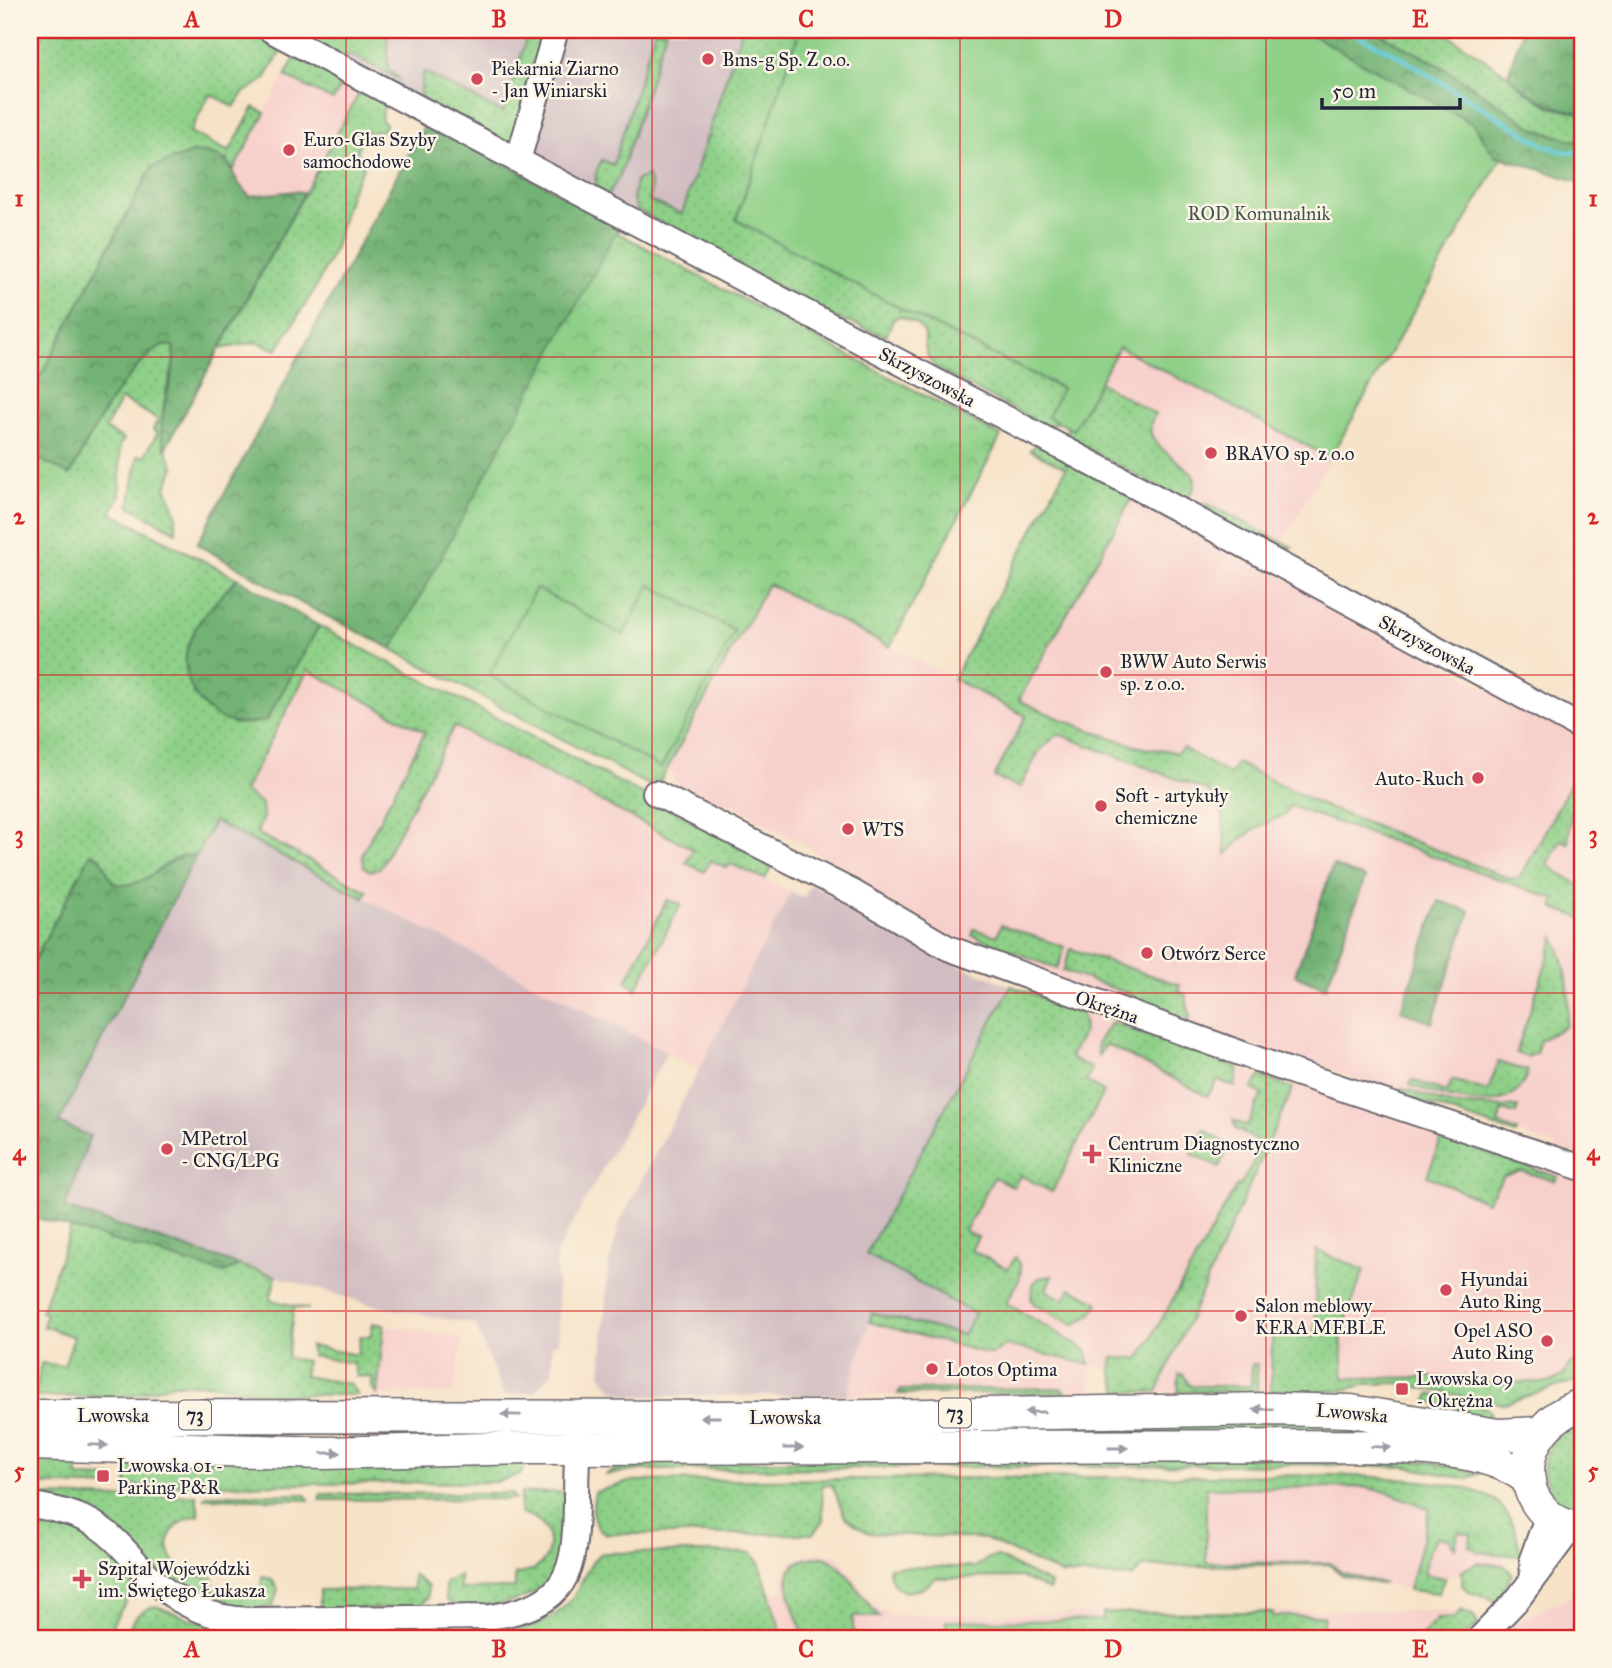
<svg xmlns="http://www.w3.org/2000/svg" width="1612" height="1668" viewBox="0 0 1612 1668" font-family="'IM FELL Great Primer',serif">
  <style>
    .built { fill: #f7d0cb }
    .industrial { fill: #d2bec2 }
    .grass { fill: url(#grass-dots); stroke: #587962; stroke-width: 2 }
    .forest { fill: url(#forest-crowns); stroke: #4a6a58; stroke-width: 2 }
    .park { fill: url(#park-crowns); stroke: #587962; stroke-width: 2 }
    .garden { fill: #8ed088; stroke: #587962; stroke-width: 2 }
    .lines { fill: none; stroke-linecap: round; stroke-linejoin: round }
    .stream { stroke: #5cc8d2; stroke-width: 5 }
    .minor-casing { stroke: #6c656c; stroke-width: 28 }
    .major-casing { stroke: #6c656c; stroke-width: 35 }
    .minor { stroke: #fff; stroke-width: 24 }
    .major { stroke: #fff; stroke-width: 32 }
    .oneway { fill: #9c9ca7 }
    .grid { fill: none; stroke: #d62828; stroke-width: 2; stroke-opacity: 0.55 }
    .poi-dot { fill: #d1495b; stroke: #fcf5e5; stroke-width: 2.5 }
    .labels { text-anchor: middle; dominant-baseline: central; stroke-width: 5; stroke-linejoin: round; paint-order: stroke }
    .shield { fill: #fcf5e5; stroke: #63616e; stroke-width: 2 }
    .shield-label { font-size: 18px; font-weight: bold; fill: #22223b }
    .poi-label { font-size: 19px; fill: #22223b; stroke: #fcf5e5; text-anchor: start }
    .park-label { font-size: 19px; fill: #425652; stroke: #fcf5e5 }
    .street-label { font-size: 19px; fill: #22223b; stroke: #fcf5e5 }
    .neatline { fill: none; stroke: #d62828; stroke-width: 2.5 }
    .grid-label { font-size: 23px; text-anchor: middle; font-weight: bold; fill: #d62828 }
  </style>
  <defs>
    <pattern id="grass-dots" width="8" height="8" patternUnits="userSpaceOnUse" patternTransform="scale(1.75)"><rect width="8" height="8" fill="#8ed088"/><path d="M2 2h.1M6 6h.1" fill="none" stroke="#7ab276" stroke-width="1.8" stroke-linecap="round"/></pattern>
    <pattern id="forest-crowns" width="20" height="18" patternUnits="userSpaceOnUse" patternTransform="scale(1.75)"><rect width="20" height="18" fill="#72b274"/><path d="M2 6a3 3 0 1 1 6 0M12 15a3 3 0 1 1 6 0" fill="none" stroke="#5d9060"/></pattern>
    <pattern id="park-crowns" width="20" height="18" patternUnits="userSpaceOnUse" patternTransform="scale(1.75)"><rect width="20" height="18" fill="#8ed088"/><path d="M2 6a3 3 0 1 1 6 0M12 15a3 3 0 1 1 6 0" fill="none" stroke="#7ab276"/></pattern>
  </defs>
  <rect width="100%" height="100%" fill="#fcf5e5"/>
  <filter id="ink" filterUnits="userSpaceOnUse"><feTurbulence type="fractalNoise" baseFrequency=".0143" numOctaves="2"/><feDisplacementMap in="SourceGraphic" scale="14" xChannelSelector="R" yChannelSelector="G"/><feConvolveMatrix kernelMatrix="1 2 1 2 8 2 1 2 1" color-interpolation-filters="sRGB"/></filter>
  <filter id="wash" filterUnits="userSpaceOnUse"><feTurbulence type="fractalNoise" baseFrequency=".00686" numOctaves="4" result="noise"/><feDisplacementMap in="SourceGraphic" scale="28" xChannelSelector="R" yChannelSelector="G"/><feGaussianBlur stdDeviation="1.57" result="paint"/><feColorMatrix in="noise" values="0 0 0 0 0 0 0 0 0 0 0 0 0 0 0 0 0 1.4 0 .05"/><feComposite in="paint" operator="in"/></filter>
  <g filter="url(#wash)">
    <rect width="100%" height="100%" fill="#f6e2c7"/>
    <!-- built -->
    <path class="built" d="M303 58 364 90 358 95 281 236 217 201 293 61Z
      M1118 347 1330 458 1283 542 1073 430Z
      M1133 496 1582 739V1159L1557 1151 1556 1146 973 952 850 885 813 849 726 802 720 815 685 797 667 768 768 584 1013 709Z
      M307 643 791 892 699 1069 214 821Z
      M1011 986 1293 1088 1296 1084 1582 1178V1366L1551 1382 1367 1384 1339 1391 1157 1392 1160 1382 1091 1365V1392L847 1395 872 1313 963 1335 866 1254Z
      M384 1325 463 1338 454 1393 377 1395Z
      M1362 1487 1411 1500 1505 1546 1504 1568 1471 1565 1461 1575H1450L1449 1578 1413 1574 1409 1590 1341 1572 1330 1563H1206L1205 1488Z
      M817 1552 834 1555 842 1561 873 1606 894 1615 1465 1610 1477 1620 1461 1638H1313L1285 1623 1260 1638H783L767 1594 782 1592 785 1573 793 1560Z
      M1582 1591V1638H1522L1506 1627Z"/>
    <!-- industrial -->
    <path class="industrial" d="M279 30H750L680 236Z
      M214 821 667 1052 556 1254 559 1343 552 1344V1372L535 1392 504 1395 475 1324 372 1305 311 1287 65 1208 90 1136 59 1123Z
      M811 884 932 955 1011 986 866 1253 975 1314 963 1335 872 1313 847 1395 634 1396 621 1393 611 1388 601 1374 608 1268 620 1222 791 892 804 898Z"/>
    <!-- grass -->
    <path class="grass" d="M45 30H249L283 48 264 80 243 93 234 107 210 94 190 132 229 152 254 107 265 113 233 171 226 159 152 167 30 396V59Z
      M279 30H371L387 36 388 69 400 80 352 55 335 59Z
      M529 30H550L510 149 422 100 420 91 424 72 503 113Z
      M655 30H666L620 175 608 195 598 190C594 178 595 171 602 160L613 165Z
      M742 30H800L736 220 905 311 1062 389 1049 417 1058 422 1049 426 1040 423 938 370C926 358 924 349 925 333L917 324 899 316 893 320 886 336 834 317 637 210 633 199 636 180 648 176 651 186 650 201 682 214Z
      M1373 30H1441L1508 75 1527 93 1553 108 1582 113V143L1537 130 1439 65Z
      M303 58 338 76 341 86 333 100 285 76 293 61Z
      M364 90 385 101 381 120 386 124 382 130 364 134 357 150 364 166 351 191 334 250 316 287 277 350 257 342 220 349 358 95Z
      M162 345 173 346C176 361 172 370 168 385 160 416 159 438 174 467L166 487 176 513V532L129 506 138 455 144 457 158 432 153 430 158 419 121 399 105 429 124 439 120 445V495L111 513 237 578 200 621 307 643 319 626 694 821 772 866 765 879 730 864 727 868 711 860 704 872 686 863 693 849 454 726 380 868 370 871 364 867 362 854 425 732 308 670 244 791 262 804 263 817 257 833 367 891 364 898 214 821 196 856C167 853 139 897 115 883 110 880 97 860 91 853L30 968V454L70 475C96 427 117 378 162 345Z
      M1099 382 1155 414C1129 457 1222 462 1187 498L1179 499 1067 437V426L1073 429Z
      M1037 444 1133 496 1019 700C1059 720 1098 734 1140 747 1154 751 1164 747 1176 753L1183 748 1230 775 1237 763 1323 806 1511 879 1518 878 1525 869 1582 762V790L1571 813 1568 843 1561 840 1547 865 1582 887V918L1553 908 1555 899 1290 806 1285 815C1259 825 1243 834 1226 855L1222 806 1206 790 1058 734 1039 751 1020 788 994 777 1026 716 953 679 1066 468 1030 450Z
      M1204 502 1292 547 1275 552 1206 512Z
      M667 900 681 904 636 990 626 981Z
      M1001 925 1065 947 1057 969 972 935 974 929 997 936Z
      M1555 937C1567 967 1572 994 1566 1026L1540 1040 1536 1053 1527 1057 1516 1053Z
      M1071 949 1180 985 1178 991 1185 994 1190 1017 1187 1022 1130 1008 1133 995 1063 971Z
      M1011 986 1079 1011C1092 1027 1078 1041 1070 1057L1092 1069 1086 1081 1104 1092 1052 1192 1020 1175 1014 1187 994 1177 965 1231 978 1237 971 1250 1008 1269 1015 1257C1030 1272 1013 1289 1006 1303L1086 1350 1090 1365 1006 1345 992 1355 869 1322 872 1313 963 1335 975 1314 866 1254Z
      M1111 1022 1238 1068 1235 1087 1218 1080 1207 1096 1106 1044 1098 1056 1097 1044Z
      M1498 1062 1528 1071C1514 1123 1443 1097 1410 1085L1412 1080 1447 1092 1452 1080 1488 1091Z
      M1260 1076 1293 1088 1157 1392H1119L1111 1370 1113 1358H1140L1237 1185 1240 1186 1259 1152 1256 1140 1236 1129 1233 1120 1247 1126 1262 1094 1252 1089Z
      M1401 1088 1454 1105 1518 1107 1516 1114 1502 1110 1498 1124 1517 1131 1516 1134 1399 1094Z
      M1204 1129 1229 1146 1219 1167 1192 1154Z
      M1442 1138H1443L1558 1177 1555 1181 1521 1171 1504 1176 1487 1202 1427 1176Z
      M71 1228 224 1273 239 1265 276 1276 270 1300 309 1309 294 1307 287 1358 306 1361 304 1376 350 1384 357 1395 265 1394 211 1384H174L130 1396 35 1397 41 1363 64 1366 74 1337 43 1326 46 1314 41 1312Z
      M1316 1250 1364 1270 1341 1333 1344 1378 1477 1377V1383L1551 1382 1564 1375 1569 1365 1582 1358V1379L1502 1404 1397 1383 1367 1384 1339 1391H1271L1272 1337H1315Z
      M1052 1276 1046 1290 1064 1300 1071 1288 1099 1303 1090 1315 1074 1325 1035 1305 1031 1299 1033 1284 1039 1278Z
      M373 1323 384 1325 377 1395 372 1388V1377L356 1376 353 1363 312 1356 310 1346 357 1355 360 1336 370 1337Z
      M1252 1364H1257V1391L1178 1392 1179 1374H1183L1190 1386H1251Z
      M1061 1388 1066 1393 898 1394 901 1390Z
      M1430 1394 1486 1408 1490 1412V1421L1427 1401Z
      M1311 1420 1486 1445 1093 1432 1097 1428Z
      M1582 1423V1515C1532 1497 1530 1439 1582 1423Z
      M30 1456 78 1464V1477L116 1478 115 1487 30 1484Z
      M1328 1457 1431 1462 1480 1473 1467 1479 1407 1467 1330 1464 639 1470 605 1475 629 1462Z
      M165 1460 525 1462 521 1474 496 1482 127 1486V1466Z
      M1334 1475C1371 1477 1471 1479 1498 1503 1511 1515 1520 1539 1520 1556L1476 1552V1548L1470 1547 1471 1534 1458 1532 1455 1548 1448 1539 1436 1537 1428 1554 1424 1574 1445 1578 1438 1593 1409 1590 1430 1509 1387 1492 1362 1487 1206 1488V1562L1330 1563 1341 1572 1382 1583 1379 1584 1342 1575 1329 1564 1142 1567 1132 1577 1061 1574 985 1539 868 1533 845 1517 832 1485H822L823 1520 813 1534H607C589 1526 592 1509 595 1492L632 1481Z
      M565 1492C569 1558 560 1603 483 1605 471 1605 456 1609 446 1600L445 1583 460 1575V1589L515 1588V1574C558 1573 561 1520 520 1513L521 1493Z
      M511 1493 515 1499 319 1500 321 1494Z
      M305 1494 309 1500 205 1498 207 1495Z
      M196 1495 199 1515C152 1524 161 1578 213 1577V1590H262V1576L272 1580 278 1589 273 1606 251 1611 198 1599 45 1496 121 1498Z
      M30 1516C79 1522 100 1541 133 1576 136 1599 111 1615 109 1638H30Z
      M699 1552 752 1553 760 1565 783 1638H444C489 1631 542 1639 573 1597 583 1584 588 1560 603 1553Z
      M824 1557C846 1564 862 1600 880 1617H853V1638H805C794 1609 765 1555 824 1557Z
      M1477 1563 1504 1565 1512 1574 1498 1601 1469 1592 1462 1585V1571Z
      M413 1575 428 1586V1598L419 1607 320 1610V1590L413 1589Z
      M156 1606 193 1620 309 1628 314 1634 360 1638H127C129 1620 139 1610 156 1606Z
      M1461 1610 1474 1616 1478 1625 1461 1638H1415L1422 1635 1437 1619 1455 1618Z
      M1273 1612V1616H1324L1322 1629 1340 1638H1313L1300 1631 1296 1638H946V1621L1103 1620V1613Z"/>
    <!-- forest -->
    <path class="forest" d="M1303 30H1373L1439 65 1537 130 1582 143V183L1494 155 1473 124Z
      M1522 30H1582V113C1551 108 1531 98 1508 75Z
      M426 122 621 225 392 649 301 603 197 544Z
      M195 152C242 156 223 173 250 196L296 191 304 193 165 449C152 415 179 380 173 346L162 345C117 378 95 427 70 475L30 454V396L152 167Z
      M237 578 319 626 266 721C257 722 243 725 234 723 202 717 179 680 187 649 194 621 219 599 237 578Z
      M91 853 101 858 113 883C141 892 159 865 183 855L196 856 59 1123 90 1136 65 1208 239 1265 224 1273 30 1216V968Z
      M1333 865 1365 878 1326 988 1295 975Z
      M1439 901 1470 911 1432 1023 1401 1010Z"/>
    <!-- park -->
    <path class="park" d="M616 232 1001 436 890 647 768 584 656 789 392 649Z"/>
    <!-- garden -->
    <path class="garden" d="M800 30H1303L1473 124 1494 155 1502 157 1330 458 1119 347 1073 430 1048 417 1062 388 905 311 736 220Z
      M650 585 735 631 661 768 489 675 536 588 623 635Z
      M998 1557 1051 1584 1049 1590 1021 1577 936 1578 921 1589 906 1592C894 1588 889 1580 889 1567H975L989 1558Z"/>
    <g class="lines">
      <!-- stream -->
      <path class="stream" d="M1346 30 1392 52 1542 144 1560 151 1582 153"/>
    </g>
  </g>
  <g filter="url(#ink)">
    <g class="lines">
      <!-- minor casing -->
      <g class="minor-casing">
        <path id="minor" d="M271 30 1142 490 1582 728
          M518 160 556 30
          M655 793 854 893 948 948 1287 1070 1582 1168
          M30 1505C53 1508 76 1513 96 1525 115 1537 128 1554 143 1570 173 1602 207 1619 252 1620L490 1617C569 1605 575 1574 576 1501 576 1478 577 1455 578 1431
          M1533 1576 1532 1559 1548 1515
          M1480 1638 1517 1600 1571 1528"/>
      </g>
      <!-- major casing -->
      <g class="major-casing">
        <path id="major" d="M1582 1405C1513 1425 1507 1517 1582 1530
          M30 1416 818 1417 1271 1409 1351 1411 1498 1435 1538 1433
          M30 1444 324 1453 531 1448 1370 1446C1420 1449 1488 1447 1529 1480"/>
      </g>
      <!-- minor -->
      <use href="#minor" class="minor"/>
      <!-- major -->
      <use href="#major" class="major"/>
    </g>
    <!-- one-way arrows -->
    <defs><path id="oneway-solid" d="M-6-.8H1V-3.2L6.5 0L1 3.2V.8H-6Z" transform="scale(1.75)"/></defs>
    <g class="oneway">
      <use href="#oneway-solid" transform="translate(1263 1409) rotate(179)"/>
      <use href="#oneway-solid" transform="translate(1035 1412) rotate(179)"/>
      <use href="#oneway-solid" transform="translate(511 1415) rotate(-179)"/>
      <use href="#oneway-solid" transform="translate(710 1417) rotate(-180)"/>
      <use href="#oneway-solid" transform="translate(98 1445) rotate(2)"/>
      <use href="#oneway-solid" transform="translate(1381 1447) rotate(3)"/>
      <use href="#oneway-solid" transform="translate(793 1448)"/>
      <use href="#oneway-solid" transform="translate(1118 1448)"/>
      <use href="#oneway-solid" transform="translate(331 1453) rotate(-1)"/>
    </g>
  </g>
  <!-- grid -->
  <path class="grid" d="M346 30V1638M652 30V1638M960 30V1638M1266 30V1638M30 357H1582M30 675H1582M30 993H1582M30 1311H1582"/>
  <!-- markers -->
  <g class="poi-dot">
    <circle cx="708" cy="59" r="7"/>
    <circle cx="477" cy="79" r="7"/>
    <circle cx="289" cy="150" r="7"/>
    <circle cx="1211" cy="453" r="7"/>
    <circle cx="1106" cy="672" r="7"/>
    <circle cx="1478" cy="778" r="7"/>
    <circle cx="1101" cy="806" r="7"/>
    <circle cx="848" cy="829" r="7"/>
    <circle cx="1147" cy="953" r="7"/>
    <circle cx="167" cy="1149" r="7"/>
    <path d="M1088.5 1143.5h7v7h7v7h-7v7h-7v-7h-7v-7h7z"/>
    <circle cx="1446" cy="1290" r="7"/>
    <circle cx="1241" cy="1316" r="7"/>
    <circle cx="1547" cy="1341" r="7"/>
    <circle cx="932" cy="1369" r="7"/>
    <rect x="1395" y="1382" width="14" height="14" rx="3.5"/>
    <rect x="96" y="1469" width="14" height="14" rx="3.5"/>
    <path d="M78.5 1568.5h7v7h7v7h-7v7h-7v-7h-7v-7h7z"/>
  </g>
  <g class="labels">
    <!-- shield labels -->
    <g class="shield">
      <rect x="939" y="1398.5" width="32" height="29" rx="5"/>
      <rect x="179" y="1400.5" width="32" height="29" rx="5"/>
    </g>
    <g class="shield-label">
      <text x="955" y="1413">73</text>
      <text x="195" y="1415">73</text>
    </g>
    <!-- poi labels -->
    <g class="poi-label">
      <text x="722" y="59">Bms-g Sp. Z o.o.</text>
      <text x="491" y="68">Piekarnia Ziarno<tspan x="491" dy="22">- Jan Winiarski</tspan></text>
      <text x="303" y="139">Euro-Glas Szyby<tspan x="303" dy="22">samochodowe</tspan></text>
      <text x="1225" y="453">BRAVO sp. z o.o</text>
      <text x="1120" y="661">BWW Auto Serwis<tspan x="1120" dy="22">sp. z o.o.</tspan></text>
      <text x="1464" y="778" text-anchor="end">Auto-Ruch</text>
      <text x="1115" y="795">Soft - artykuły<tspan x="1115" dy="22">chemiczne</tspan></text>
      <text x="862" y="829">WTS</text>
      <text x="1161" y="953">Otwórz Serce</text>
      <text x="181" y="1138">MPetrol<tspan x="181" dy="22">- CNG/LPG</tspan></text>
      <text x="1108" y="1143">Centrum Diagnostyczno<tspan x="1108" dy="22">Kliniczne</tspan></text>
      <text x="1460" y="1279">Hyundai<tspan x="1460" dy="22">Auto Ring</tspan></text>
      <text x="1255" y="1305">Salon meblowy<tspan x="1255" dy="22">KERA MEBLE</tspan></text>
      <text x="1533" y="1330" text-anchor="end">Opel ASO<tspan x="1533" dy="22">Auto Ring</tspan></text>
      <text x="946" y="1369">Lotos Optima</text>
      <text x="1416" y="1378">Lwowska 09<tspan x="1416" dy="22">- Okrężna</tspan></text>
      <text x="117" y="1465">Lwowska 01 -<tspan x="117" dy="22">Parking P&amp;R</tspan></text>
      <text x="98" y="1568">Szpital Wojewódzki<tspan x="98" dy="22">im. Świętego Łukasza</tspan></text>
    </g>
    <!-- park labels -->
    <g class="park-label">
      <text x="1259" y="213">ROD Komunalnik</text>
    </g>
    <!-- street labels -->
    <g class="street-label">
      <text transform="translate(927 377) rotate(28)">Skrzyszowska</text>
      <text transform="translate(1427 645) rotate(28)">Skrzyszowska</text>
      <text transform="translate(1107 1007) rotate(19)">Okrężna</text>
      <text transform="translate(1352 1413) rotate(5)">Lwowska</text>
      <text x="113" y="1415">Lwowska</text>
      <text x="785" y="1417">Lwowska</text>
    </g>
  </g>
  <!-- margin -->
  <rect width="1612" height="1668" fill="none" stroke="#fcf5e5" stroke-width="77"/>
  <!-- scale -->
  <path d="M1322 98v10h138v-10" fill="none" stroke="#22223b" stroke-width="3.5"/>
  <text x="1332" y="98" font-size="21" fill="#22223b" stroke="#fcf5e5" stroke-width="5" paint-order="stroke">50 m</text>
  <rect x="38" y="38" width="1536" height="1592" class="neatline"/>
  <g class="grid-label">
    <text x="192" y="27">A</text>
    <text x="499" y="27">B</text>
    <text x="806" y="27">C</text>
    <text x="1113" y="27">D</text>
    <text x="1420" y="27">E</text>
    <text x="19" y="206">1</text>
    <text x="1593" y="206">1</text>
    <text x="19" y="524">2</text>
    <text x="1593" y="524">2</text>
    <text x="19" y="842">3</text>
    <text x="1593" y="842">3</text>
    <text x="19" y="1160">4</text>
    <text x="1593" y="1160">4</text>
    <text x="19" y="1478">5</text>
    <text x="1593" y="1478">5</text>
    <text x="192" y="1657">A</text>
    <text x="499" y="1657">B</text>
    <text x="806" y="1657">C</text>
    <text x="1113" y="1657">D</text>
    <text x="1420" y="1657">E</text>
  </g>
</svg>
